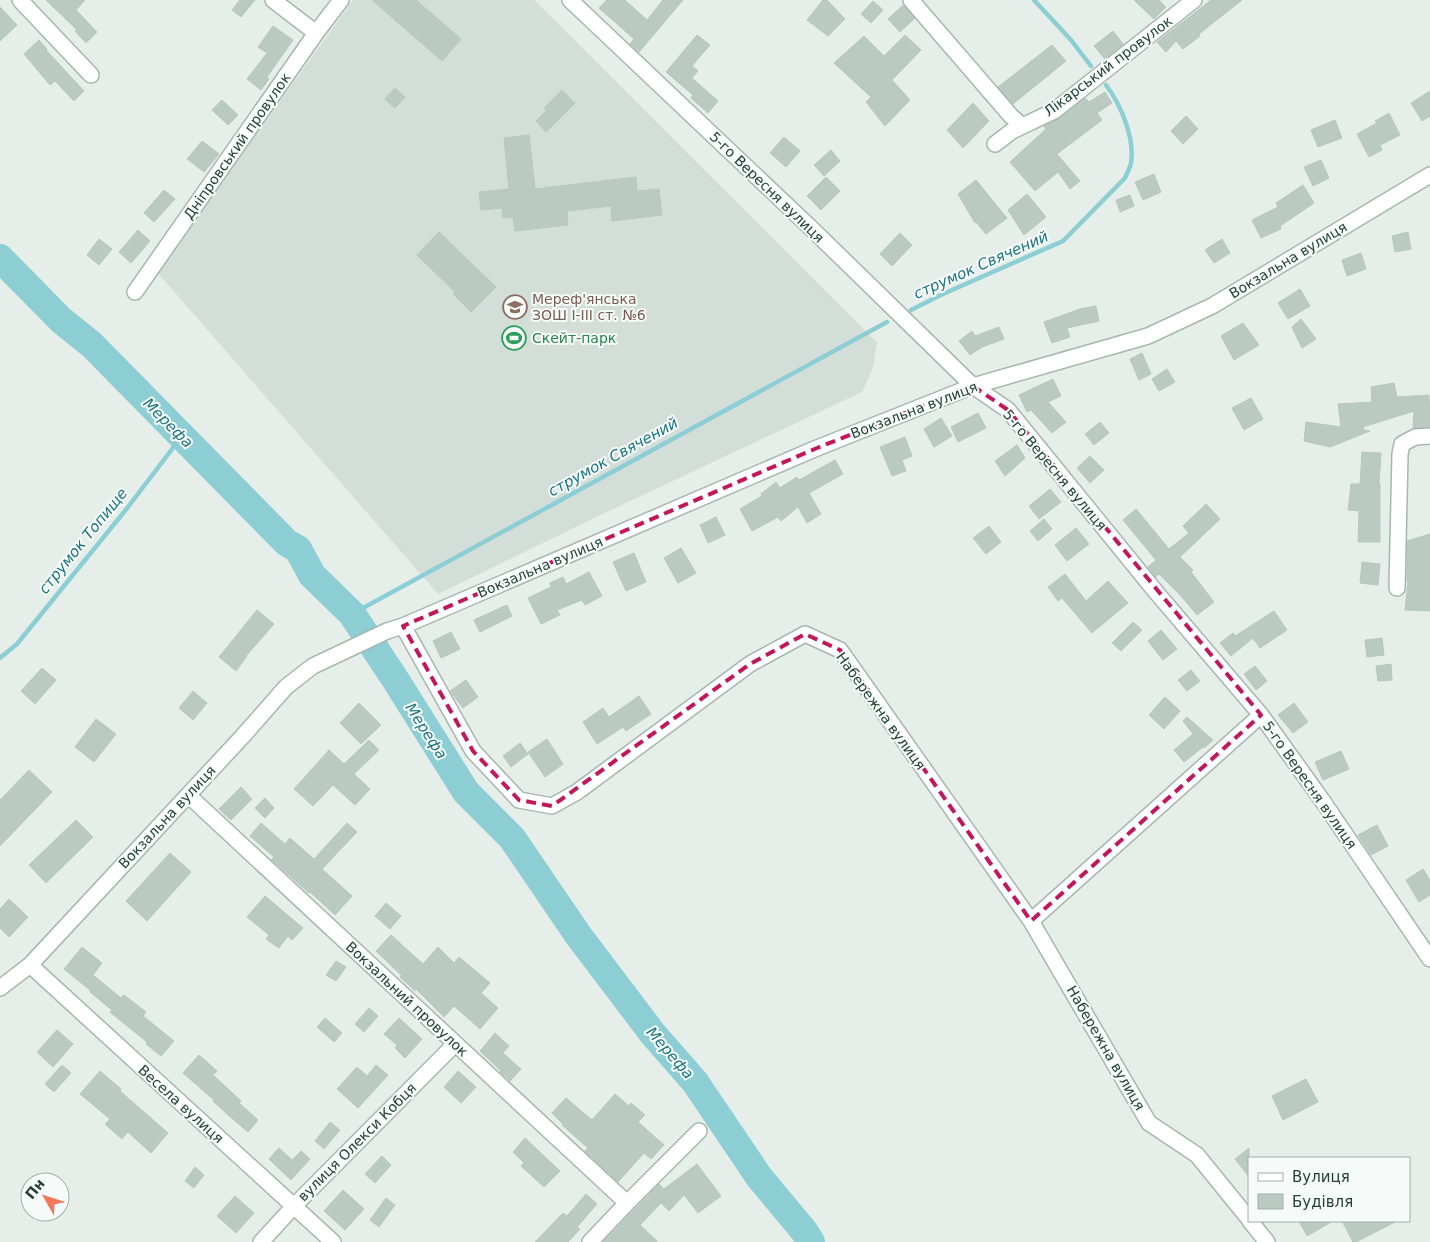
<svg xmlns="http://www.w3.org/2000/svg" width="1430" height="1242" viewBox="0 0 1430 1242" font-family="'DejaVu Sans',sans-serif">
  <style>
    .built { fill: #d3ded8 }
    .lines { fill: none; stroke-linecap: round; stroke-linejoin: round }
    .stream { stroke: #8dced4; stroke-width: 4.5 }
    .river { stroke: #8dced4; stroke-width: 28 }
    .building { fill: #bac9c2; stroke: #b7c8c0 }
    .minor-casing { stroke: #a7b7b0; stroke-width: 18 }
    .minor { stroke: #fff; stroke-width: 15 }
    .marked { fill: none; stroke: #c2185b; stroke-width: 4; stroke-dasharray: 10 6; stroke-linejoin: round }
    .labels { text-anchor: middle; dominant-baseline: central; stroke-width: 4; stroke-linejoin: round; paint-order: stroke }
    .street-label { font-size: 14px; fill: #234137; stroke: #f6faf8 }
    .education-label { font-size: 14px; fill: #785e54; stroke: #f6faf8; text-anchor: start }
    .leisure-label { font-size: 14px; fill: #27864d; stroke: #f6faf8; text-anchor: start }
    .water-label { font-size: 15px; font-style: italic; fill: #1b757f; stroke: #f6faf8 }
  </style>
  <rect width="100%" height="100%" fill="#e5eee9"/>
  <!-- built -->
  <path class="built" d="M353 0H534L877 342 873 368 862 392 613 509 438 594 157 272Z"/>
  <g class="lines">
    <!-- stream -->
    <path class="stream" d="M1034 0 1071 40 1091 66
      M911 310 943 294 1063 241 1125 178C1127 173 1130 168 1131 163 1135 138 1121 105 1106 85
      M352 614 887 322
      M0 658 17 644 128 507 182 436"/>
    <!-- river -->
    <path class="river" d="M0 258 61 320 92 345 287 543 298 549 312 575 352 614 395 679 466 792 512 838 578 935 653 1034 695 1082 759 1177 804 1231 811 1242"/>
  </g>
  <!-- building -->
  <path class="building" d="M46 0H85L76 10 97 32 86 43 75 31 77 30Z
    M240 0H255L241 17 232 10Z
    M372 0H416L461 39 442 61Z
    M607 0H625L647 20 663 0H683L639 52 630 44 634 39 599 8Z
    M823 0H827L845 19 828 36 807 20Z
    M1134 0H1159L1166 7 1154 19Z
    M1211 0H1242L1199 34 1200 36 1183 49 1176 41 1166 52 1157 42Z
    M873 1 883 10 871 23 861 14Z
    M903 5 915 18 900 32 888 19Z
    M0 7 17 25 0 41Z
    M273 26 293 40 267 77 269 79 261 90 247 79 267 53 258 47Z
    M1113 31 1123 44 1105 59 1094 46Z
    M697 35 710 45 692 66 698 71 692 78 718 101 708 113 691 98 693 95 666 72Z
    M905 35 921 50 892 80 910 100 885 126 866 102 871 97 834 63 864 36 884 56Z
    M39 40 47 49 46 50 84 91 74 101 55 81 50 85 24 54Z
    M1052 45 1066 61 1013 104 998 87Z
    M395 88 405 97 395 108 385 99Z
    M562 90 575 103 546 132 536 121 547 110 544 108Z
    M1430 91V116L1422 121 1411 103Z
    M1105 92 1112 103 1097 113 1102 120 1057 154 1080 181 1070 189 1058 172 1035 191 1010 162 1046 129 1044 126 1060 118 1085 98 1089 102Z
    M222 100 238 115 228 125 212 110Z
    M973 103 989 121 963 148 947 130Z
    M1389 113 1400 135 1380 145 1382 150 1369 157 1357 134 1377 123 1375 121Z
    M1186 116 1198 129 1183 144 1171 131Z
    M1335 120 1342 138 1318 147 1311 130Z
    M529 135 535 189 636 177 637 191 659 189 662 215 612 221 611 206 567 211 568 225 515 231 513 217 503 218 502 208 481 210 479 192 509 189 504 138Z
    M784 137 800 151 786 167 770 153Z
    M202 141 219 154 204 172 187 159Z
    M831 150 840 161 824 176 814 165Z
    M1321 160 1329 178 1313 186 1304 167Z
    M1154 174 1161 192 1143 200 1135 182Z
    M826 177 840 191 821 210 807 196Z
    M976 180 1007 218 986 234 976 222 975 223 958 194Z
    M1303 185 1314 203 1280 226 1281 229 1261 238 1252 220 1278 207 1276 203Z
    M164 190 175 199 154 222 144 213Z
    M1027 194 1046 217 1024 235 1008 210Z
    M1130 195 1134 206 1120 212 1116 200Z
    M138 230 150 241 131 263 119 252Z
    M439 232 496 287 471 312 453 294 455 292 417 255Z
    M1408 232 1411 249 1395 252 1392 236Z
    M900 233 912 245 892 266 880 254Z
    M99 239 112 249 99 265 87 255Z
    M1222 239 1230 253 1214 263 1205 250Z
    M1361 253 1366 269 1347 276 1342 260Z
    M1300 289 1310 306 1288 319 1278 303Z
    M1096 306 1099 321 1067 328 1070 337 1052 343 1044 322 1080 309Z
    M1301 319 1316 339 1302 348 1292 327Z
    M1243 323 1259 345 1234 360 1221 336Z
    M999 327 1004 339 982 347 970 355 959 341 972 331 975 336Z
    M1142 353 1151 374 1139 380 1130 359Z
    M1167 369 1175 382 1159 391 1152 379Z
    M1053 379 1061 396 1048 402 1066 422 1052 433 1031 410 1027 412 1019 395Z
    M1394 383 1397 397 1429 395 1430 427 1413 428 1414 411 1363 427 1364 430 1370 431 1330 447 1304 441 1306 422 1341 427 1338 404 1372 402 1371 387Z
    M1251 398 1263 419 1244 430 1232 408Z
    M978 413 986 428 958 442 951 427Z
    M941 418 952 436 934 447 924 429Z
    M1100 422 1109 433 1094 445 1085 434Z
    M905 437 912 456 902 460 906 471 892 476 880 447Z
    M1017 445 1025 458 1005 476 995 461Z
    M1362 452 1381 453 1379 484H1380V542H1358L1359 511 1348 510 1351 484H1360Z
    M1090 456 1104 470 1090 483 1077 468Z
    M835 460 843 474 809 493 821 514 807 523 798 507 781 521 778 517 752 531 740 509 762 496 761 494 776 482 780 488 797 477 799 480Z
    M1050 489 1061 502 1039 519 1029 506Z
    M1206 504 1220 519 1180 557 1193 570 1191 572 1214 602 1197 615 1182 597 1159 574 1156 577 1148 567 1156 560 1123 520 1136 509 1169 549 1189 533 1183 526Z
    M716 517 725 535 708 543 700 525Z
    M1044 519 1052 529 1038 541 1030 531Z
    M989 526 1001 542 986 554 973 538Z
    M1076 528 1089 544 1067 561 1055 545Z
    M1430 534V611L1405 610 1408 582H1407V541Z
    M681 548 696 573 678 583 664 558Z
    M634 553 646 582 626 591 613 562Z
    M1362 562 1380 564 1378 585 1360 583Z
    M589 572 602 596 585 605 582 600 557 610 560 615 541 624 528 598 551 587 550 583 563 577 566 584Z
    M1065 574 1086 601 1108 581 1128 603 1092 633 1062 598 1058 601 1048 587Z
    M507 605 512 616 480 632 474 620Z
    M257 610 274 624 246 656H247L236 671 219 657Z
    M1274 611 1287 630 1260 648 1253 638 1231 656 1220 643 1233 633 1235 636Z
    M1133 622 1142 630 1121 651 1112 643Z
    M1161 630 1177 649 1163 660 1148 641Z
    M451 632 460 649 441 658 433 641Z
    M1382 638 1384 655 1367 657 1365 640Z
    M1391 664 1392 680 1378 681 1376 666Z
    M1255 666 1267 681 1256 690 1244 674Z
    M42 668 56 680 35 704 21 691Z
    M1191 670 1200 681 1187 691 1178 680Z
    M466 680 478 697 463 708 450 691Z
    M193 691 207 703 193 720 179 708Z
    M639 696 651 714 626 731 623 727 597 744 583 722 603 708 609 717Z
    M1165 697 1180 711 1164 729 1149 715Z
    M359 703 381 725 361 744 340 723Z
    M1294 703 1308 722 1293 733 1278 715Z
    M1187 717 1213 740 1204 748 1203 747 1184 762 1174 750 1193 734 1183 721Z
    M96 719 116 734 94 762 75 747Z
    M547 739 563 764 545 777 528 752Z
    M369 740 379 750 354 774 370 789 355 805 333 785 313 806 294 789 329 750 344 764Z
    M520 743 528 754 511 767 503 756Z
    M1341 751 1349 769 1323 780 1315 762Z
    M29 770 52 792 0 846V800Z
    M241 787 252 799 231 820 219 809Z
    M265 798 274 808 265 818 255 808Z
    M76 820 93 837 46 883 29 865Z
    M261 823 285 844 290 838 314 859 347 823 357 832 322 869 352 896 335 915 310 892 309 893 273 861 271 860 274 857 250 836Z
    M1377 825 1388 846 1371 855 1358 835Z
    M170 853 191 872 147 921 126 901Z
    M1423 869 1430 880V895L1419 902 1406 880Z
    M265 896 303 928 292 940 288 936 279 948 266 939 269 935 247 917Z
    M9 899 28 917 9 937 0 928V909Z
    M386 903 401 916 390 929 375 916Z
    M391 935 423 964 438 947 454 963 459 957 490 983 481 993 498 1008 480 1029 454 1006 444 1017 416 989 415 991 400 977 402 976 376 951Z
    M82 947 102 963 93 975 121 998 124 995 146 1012 143 1016 174 1041 161 1056 146 1044 147 1042 110 1012 112 1010 90 992 91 991 64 969Z
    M336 961 346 967 336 981 326 975Z
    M369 1008 378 1016 364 1032 355 1024Z
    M325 1018 342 1033 334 1042 317 1027Z
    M399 1018 422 1039 405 1058 395 1048 397 1045 384 1034Z
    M57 1030 73 1044 53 1067 37 1052Z
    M495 1033 509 1046 503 1053 521 1069 510 1081 500 1072 501 1071 480 1051Z
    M199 1055 217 1071 213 1075 241 1101 239 1103 258 1120 248 1132 228 1115 213 1101 214 1100 183 1073Z
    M62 1065 71 1073 54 1092 45 1084Z
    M376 1065 388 1075 358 1108 337 1089 357 1067 367 1076Z
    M100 1071 121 1089 120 1091 168 1133 151 1153 128 1132 122 1139 105 1124 110 1119 80 1094Z
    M458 1071 476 1087 461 1103 444 1087Z
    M1306 1079 1318 1102 1283 1120 1272 1096Z
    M615 1094 629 1106 631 1103 645 1115 638 1122 664 1145 651 1159 644 1153 618 1182 585 1151 588 1148 562 1125 563 1124 552 1113 566 1098 592 1120Z
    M330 1122 340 1130 324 1149 315 1141Z
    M525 1138 560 1171 544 1187 521 1166 524 1163 513 1152Z
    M279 1148 292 1160 301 1151 310 1159 291 1180 269 1159Z
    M1249 1148V1177L1235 1159Z
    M382 1156 391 1165 375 1183 365 1174Z
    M697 1164 721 1196 698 1213 684 1195 669 1211 661 1203 640 1225 658 1242H603L659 1184 664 1189Z
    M195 1167 204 1175 194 1188 185 1181Z
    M343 1190 364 1209 345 1230 324 1211Z
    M586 1194 597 1204 577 1227 580 1229 568 1242H535L563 1213 567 1216Z
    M235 1196 254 1213 236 1233 217 1216Z
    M386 1198 395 1205 379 1227 370 1220Z
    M1299 1221H1333L1307 1236Z
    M1342 1221H1397L1356 1242H1353Z"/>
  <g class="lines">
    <!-- minor casing -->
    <g class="minor-casing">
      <path id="minor" d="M20 0 91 75
        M273 0 316 33
        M570 0 813 230 973 386 1008 410 1156 592 1261 715 1322 800 1430 959
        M911 0 1011 116 1021 125
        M995 144 1012 131 1054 111 1194 0
        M135 292 316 33 341 0
        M1397 588 1400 454 1402 444 1415 437 1430 436
        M403 626 473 751 519 800 552 806 577 792 750 664 805 634 840 650 1031 921 1149 1123 1197 1155 1249 1219
        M188 795 627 1203
        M1031 921 1261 715
        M30 965 333 1242
        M0 988 30 965 242 737 286 687 313 666 387 631 403 626 817 448 973 386 1148 336 1212 306 1430 175
        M1250 1221 1267 1242
        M261 1242 294 1206 455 1044
        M590 1242 627 1203 699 1131"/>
    </g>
    <!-- minor -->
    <use href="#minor" class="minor"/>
  </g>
  <!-- marked area -->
  <path class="marked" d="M973 386 1008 410 1261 715 1031 921 840 650 805 634 750 664 552 806 519 800 473 751 403 626 817 448Z"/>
  <!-- icons -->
  <defs>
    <g id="school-ring" transform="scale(1.25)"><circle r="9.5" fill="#f6faf8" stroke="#8d6e63" stroke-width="1.5"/><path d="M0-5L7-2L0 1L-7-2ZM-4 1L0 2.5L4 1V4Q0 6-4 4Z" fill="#8d6e63"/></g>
    <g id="stadium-ring" transform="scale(1.25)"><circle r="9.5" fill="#f6faf8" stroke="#2e9e5b" stroke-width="1.5"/><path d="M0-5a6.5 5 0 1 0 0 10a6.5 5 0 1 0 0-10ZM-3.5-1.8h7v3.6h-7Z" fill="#2e9e5b"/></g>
  </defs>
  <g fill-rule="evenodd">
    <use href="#school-ring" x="515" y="307"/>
    <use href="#stadium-ring" x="514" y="338"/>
  </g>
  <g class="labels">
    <!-- street labels -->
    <g class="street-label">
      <text transform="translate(1108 66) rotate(-37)">Лікарський провулок</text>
      <text transform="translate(237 146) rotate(-55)">Дніпровський провулок</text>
      <text transform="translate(767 187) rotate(44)">5-го Вересня вулиця</text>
      <text transform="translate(1288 260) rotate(-31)">Вокзальна вулиця</text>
      <text transform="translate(914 410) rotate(-21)">Вокзальна вулиця</text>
      <text transform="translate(1055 470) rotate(50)">5-го Вересня вулиця</text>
      <text transform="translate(540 567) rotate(-23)">Вокзальна вулиця</text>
      <text transform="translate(881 711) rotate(54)">Набережна вулиця</text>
      <text transform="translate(1310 785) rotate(55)">5-го Вересня вулиця</text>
      <text transform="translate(167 817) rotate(-47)">Вокзальна вулиця</text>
      <text transform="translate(407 999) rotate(43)">Вокзальний провулок</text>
      <text transform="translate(1106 1048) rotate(60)">Набережна вулиця</text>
      <text transform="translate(181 1104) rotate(42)">Весела вулиця</text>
      <text transform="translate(357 1142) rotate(-45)">вулиця Олекси Кобця</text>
    </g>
    <!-- education labels -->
    <g class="education-label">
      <text x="532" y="299">Мереф'янська<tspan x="532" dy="16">ЗОШ І-ІІІ ст. №6</tspan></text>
    </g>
    <!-- leisure labels -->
    <g class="leisure-label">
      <text x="532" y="338">Скейт-парк</text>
    </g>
    <!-- water labels -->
    <g class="water-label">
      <text transform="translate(981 265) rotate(-24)">струмок Свячений</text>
      <text transform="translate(168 423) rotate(45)">Мерефа</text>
      <text transform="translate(613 457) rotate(-29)">струмок Свячений</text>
      <text transform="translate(83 541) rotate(-51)">струмок Топище</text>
      <text transform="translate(426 731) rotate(57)">Мерефа</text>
      <text transform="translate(670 1053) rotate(49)">Мерефа</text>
    </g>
  </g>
  <!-- legend -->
  <rect x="1248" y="1157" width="162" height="65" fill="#f6faf8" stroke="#a2b0ab"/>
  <rect x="1258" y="1173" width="25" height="8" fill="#ffffff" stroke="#a2b0ab"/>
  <text x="1292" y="1182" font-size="15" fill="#234137">Вулиця</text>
  <rect x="1258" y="1194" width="25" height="15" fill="#bac9c2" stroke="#a2b0ab"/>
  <text x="1292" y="1207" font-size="15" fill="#234137">Будівля</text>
  <!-- north arrow -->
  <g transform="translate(45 1197) rotate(309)"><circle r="24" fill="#f6faf8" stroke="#a2b0ab"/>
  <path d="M0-4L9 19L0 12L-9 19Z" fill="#f4775d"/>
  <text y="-8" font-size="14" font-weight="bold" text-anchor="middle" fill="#234137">Пн</text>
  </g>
</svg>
